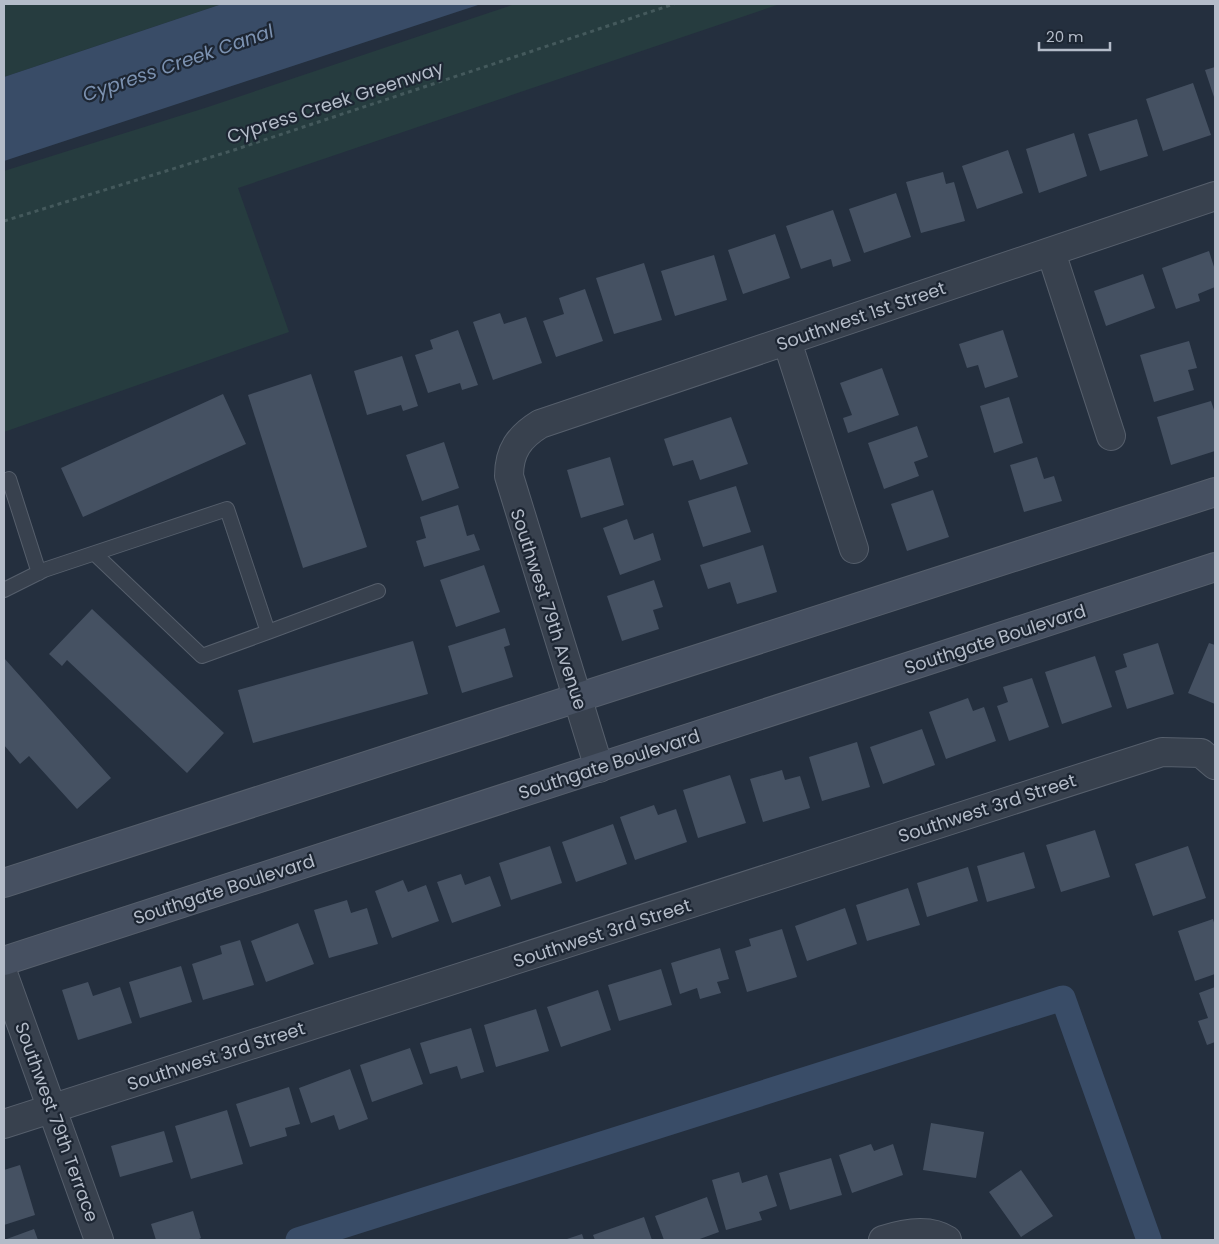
<svg xmlns="http://www.w3.org/2000/svg" width="1219" height="1244" viewBox="0 0 1219 1244" font-family="Poppins,sans-serif">
  <style>
    .green { fill: #263c3f }
    .water { fill: #394c67 }
    .lines { fill: none; stroke-linecap: round; stroke-linejoin: round }
    .canal { stroke: #394c67; stroke-width: 25 }
    .building { fill: #455162 }
    .lane-casing { stroke: #565f6c; stroke-width: 16 }
    .street-casing { stroke: #565f6c; stroke-width: 30 }
    .secondary-casing { stroke: #565f6c; stroke-width: 30 }
    .path { stroke: #44595c; stroke-width: 3; stroke-dasharray: 4 4; stroke-linecap: butt }
    .lane { stroke: #38414e; stroke-width: 14 }
    .street { stroke: #38414e; stroke-width: 28 }
    .secondary { stroke: #465061; stroke-width: 28 }
    .labels { text-anchor: middle; dominant-baseline: central; stroke-width: 4.5; stroke-linejoin: round; paint-order: stroke }
    .street-label { font-size: 18px; fill: #b4bcc9; stroke: #1d2633 }
    .water-label { font-size: 19px; font-style: italic; fill: #7c92b1; stroke: #1d2633 }
  </style>
  <rect width="100%" height="100%" fill="#242f3e"/>
  <!-- green -->
  <path class="green" d="M4 4H222L4 77Z
    M515 4H780L238 188 289 332 4 432V171L208 107Z"/>
  <!-- water -->
  <path class="water" d="M222 4H481L4 161V77Z"/>
  <g class="lines">
    <!-- canal -->
    <path class="canal" d="M298 1240 1063 998 1149 1240"/>
  </g>
  <!-- building -->
  <path class="building" d="M1215 67V100L1205 70Z
    M1193 83 1211 135 1163 151 1146 99Z
    M1137 119 1148 156 1100 171 1088 134Z
    M1074 133 1087 176 1039 193 1026 149Z
    M1008 150 1023 193 977 209 962 166Z
    M943 172 946 184 954 182 965 221 921 233 906 182Z
    M896 193 911 237 864 253 849 209Z
    M833 210 851 261 833 267 831 259 801 269 786 226Z
    M775 234 790 278 743 294 728 250Z
    M1209 251 1215 270V287L1198 294 1200 301 1176 309 1162 268Z
    M714 255 727 300 675 316 661 271Z
    M644 263 662 320 614 334 596 278Z
    M1143 274 1155 308 1106 326 1094 291Z
    M585 289 603 341 556 357 543 321 564 314 559 298Z
    M500 313 504 324 526 317 542 363 493 380 473 322Z
    M458 330 478 385 462 390 460 383 428 393 415 355 433 349 430 340Z
    M1003 330 1018 377 985 388 978 365 967 368 959 344Z
    M1189 341 1197 368 1188 370 1194 390 1154 402 1140 355Z
    M402 356 418 406 403 411 401 405 367 415 354 371Z
    M882 368 899 415 848 433 843 418 852 415 840 383Z
    M311 374 367 547 303 568 248 395Z
    M223 394 246 444 83 517 61 468Z
    M1009 397 1023 443 994 453 980 406Z
    M1211 401 1215 413V451L1171 465 1157 417Z
    M731 417 748 464 700 480 693 460 673 466 664 439Z
    M917 426 928 457 914 462 919 476 884 489 868 443Z
    M444 442 459 488 422 501 406 455Z
    M610 457 624 505 581 518 567 470Z
    M1037 457 1044 479 1054 476 1062 501 1024 512 1010 465Z
    M736 486 751 532 703 547 688 501Z
    M933 490 949 537 907 551 891 504Z
    M458 505 467 536 474 534 480 550 424 567 416 541 426 538 420 517Z
    M627 519 634 540 653 533 661 560 620 575 603 528Z
    M763 545 777 592 737 604 730 582 708 589 700 565Z
    M484 565 500 612 456 627 440 580Z
    M654 580 663 607 653 610 659 629 622 641 607 596Z
    M92 609 224 733 187 773 67 660 62 666 49 654Z
    M505 628 510 645 504 647 513 677 462 693 448 646Z
    M413 641 428 694 253 743 238 690Z
    M1158 643 1174 694 1127 709 1115 671 1127 667 1123 654Z
    M1209 643 1215 645V704L1188 693Z
    M1095 656 1112 707 1062 724 1045 672Z
    M4 658 111 778 77 809 29 756 20 764 4 745Z
    M1032 678 1049 727 1009 741 997 706 1008 702 1003 687Z
    M968 698 973 711 984 707 996 741 946 759 929 712Z
    M922 729 935 765 883 784 870 747Z
    M857 742 870 787 822 801 809 757Z
    M782 770 785 780 800 776 810 808 763 822 750 779Z
    M730 775 746 823 698 838 683 790Z
    M654 805 658 815 676 809 687 842 635 860 620 817Z
    M613 824 627 864 576 882 562 842Z
    M1095 830 1110 877 1061 892 1046 845Z
    M550 846 562 883 511 900 499 863Z
    M1188 846 1206 898 1153 916 1135 864Z
    M1024 852 1035 888 987 902 977 866Z
    M968 867 978 901 927 917 917 883Z
    M461 874 465 885 490 876 501 906 452 923 437 882Z
    M403 880 408 892 426 885 439 921 392 938 375 891Z
    M908 888 920 925 867 941 856 905Z
    M347 900 351 913 367 908 378 944 329 958 314 910Z
    M845 908 857 944 807 961 795 926Z
    M1213 919 1215 926V974L1195 981 1178 931Z
    M298 923 314 964 266 982 251 941Z
    M782 929 797 977 747 992 735 951 751 946 749 939Z
    M240 940 254 985 203 1000 192 964 222 954 220 946Z
    M720 948 729 979 717 982 721 993 700 999 697 988 680 994 671 963Z
    M181 966 192 1002 140 1018 129 982Z
    M661 969 672 1005 619 1021 608 985Z
    M88 982 93 996 120 987 132 1023 78 1040 62 990Z
    M1215 987V1042L1207 1045 1198 1021 1208 1018 1199 993Z
    M598 990 611 1030 561 1047 547 1007Z
    M536 1009 549 1051 496 1067 484 1025Z
    M471 1028 484 1072 461 1079 457 1066 430 1074 420 1043Z
    M410 1048 423 1084 372 1102 360 1065Z
    M350 1069 368 1119 339 1130 334 1115 311 1123 299 1088Z
    M289 1087 300 1124 285 1128 287 1136 250 1147 236 1104Z
    M227 1110 243 1164 191 1179 175 1126Z
    M931 1123 984 1132 976 1178 923 1170Z
    M164 1131 173 1162 120 1177 111 1146Z
    M871 1144 874 1151 893 1144 903 1175 852 1193 839 1155Z
    M831 1158 842 1195 790 1210 779 1173Z
    M20 1165 35 1215 4 1225V1170Z
    M1021 1170 1053 1216 1021 1237 989 1192Z
    M739 1172 742 1183 767 1175 777 1206 759 1212 762 1220 726 1230 712 1180Z
    M707 1197 719 1232 697 1240H664L655 1216Z
    M193 1211 201 1238 197 1240H156L151 1224Z
    M644 1217 652 1240H595L593 1235Z
    M34 1229 38 1240H4Z
    M582 1234 584 1240H564Z"/>
  <g class="lines">
    <!-- lane casing -->
    <g class="lane-casing">
      <path id="lane" d="M9 479 39 573
        M4 590 44 570 227 509 268 632 202 656 95 554
        M268 632 378 591"/>
    </g>
    <!-- street casing -->
    <g class="street-casing">
      <path id="street" d="M1051 252 1111 436
        M787 341 854 549
        M599 768 509 476C509 451 519 437 540 424L1215 196
        M4 976 99 1240
        M4 1124 1162 752 1201 753 1215 765
        M883 1240C904 1233 929 1228 947 1240"/>
    </g>
    <!-- secondary casing -->
    <g class="secondary-casing">
      <path id="secondary" d="M4 883 1215 492
        M4 961 1215 567"/>
    </g>
    <!-- path -->
    <path class="path" d="M4 221 234 150 674 4"/>
    <!-- lane -->
    <use href="#lane" class="lane"/>
    <!-- street -->
    <use href="#street" class="street"/>
    <!-- secondary -->
    <use href="#secondary" class="secondary"/>
  </g>
  <g class="labels">
    <!-- street labels -->
    <g class="street-label">
      <text transform="translate(335 102) rotate(-18)">Cypress Creek Greenway</text>
      <text transform="translate(861 316) rotate(-19)">Southwest 1st Street</text>
      <text transform="translate(549 609) rotate(72)">Southwest 79th Avenue</text>
      <text transform="translate(995 639) rotate(-18)">Southgate Boulevard</text>
      <text transform="translate(609 764) rotate(-18)">Southgate Boulevard</text>
      <text transform="translate(987 808) rotate(-18)">Southwest 3rd Street</text>
      <text transform="translate(224 889) rotate(-18)">Southgate Boulevard</text>
      <text transform="translate(602 933) rotate(-18)">Southwest 3rd Street</text>
      <text transform="translate(216 1056) rotate(-18)">Southwest 3rd Street</text>
      <text transform="translate(57 1122) rotate(70)">Southwest 79th Terrace</text>
    </g>
    <!-- water labels -->
    <g class="water-label">
      <text transform="translate(178 63) rotate(-19)">Cypress Creek Canal</text>
    </g>
  </g>
  <!-- border -->
  <rect width="1219" height="1244" fill="none" stroke="#b4bcc9" stroke-width="10"/>
  <!-- scale -->
  <path d="M1039 42v8h71v-8" fill="none" stroke="#b4bcc9" stroke-width="2.5"/>
  <text x="1046" y="42" font-size="15" fill="#b4bcc9" stroke="#1d2633" stroke-width="4" paint-order="stroke">20 m</text>
</svg>
